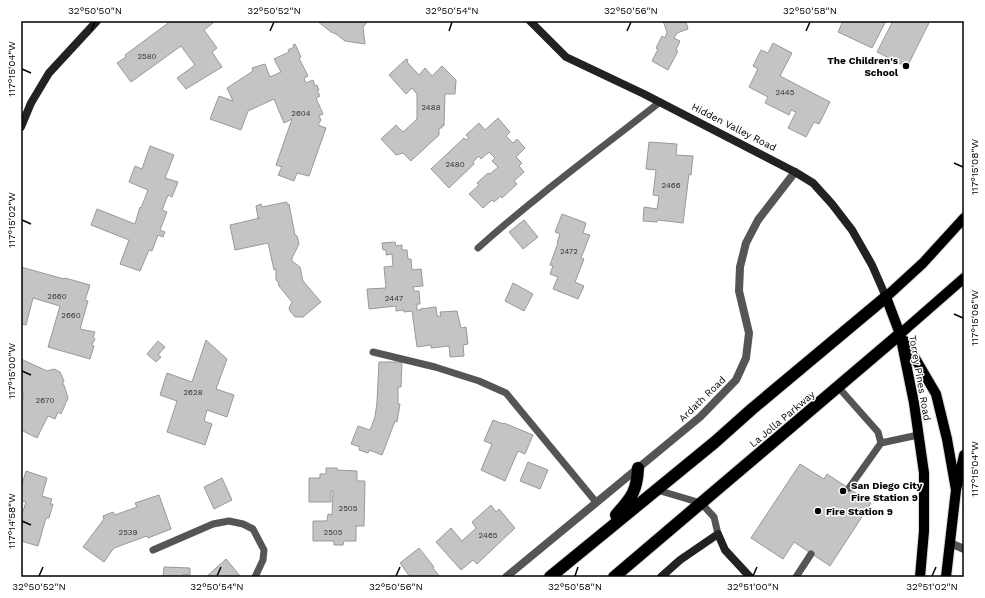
<svg xmlns="http://www.w3.org/2000/svg" width="985" height="598" viewBox="0 0 985 598" font-family="'Work Sans',sans-serif">
  <style>
    .building { fill: #c4c4c4; stroke: #999 }
    .lines { fill: none; stroke-linecap: round; stroke-linejoin: round }
    .primary-casing { stroke: #dbdbdb; stroke-width: 12 }
    .highway-casing { stroke: #dbdbdb; stroke-width: 14 }
    .lane { stroke: #555; stroke-width: 7 }
    .street { stroke: #555; stroke-width: 8 }
    .secondary { stroke: #222; stroke-width: 8 }
    .primary { stroke: #000; stroke-width: 10 }
    .highway { stroke: #000; stroke-width: 12 }
    .ticks { fill: none; stroke: #000; stroke-width: 1.5 }
    .poi-dot { fill: #000; stroke: #fff; stroke-width: 1.5 }
    .labels { text-anchor: middle; dominant-baseline: central; stroke-width: 3; stroke-linejoin: round; paint-order: stroke }
    .number-label { font-size: 8px; fill: #313131 }
    .poi-label { font-size: 10px; font-weight: bold; fill: #000; stroke: #fff; text-anchor: start }
    .street-label { font-size: 10px; fill: #000; stroke: #fff }
    .neatline { fill: none; stroke: #000; stroke-width: 1.5 }
    .ticks-label { font-size: 10px; text-anchor: middle; fill: #000 }
  </style>
  <rect width="100%" height="100%" fill="#fff"/>
  <!-- building -->
  <path class="building" d="M171 21H212L213 23 204 30 217 48 212 52 222 67 186 89 177 78 195 65 181 46 131 82 117 63 126 57 125 55Z
    M317 21H368L363 27 365 44 345 41 336 34 331 32Z
    M663 21H682L683 23 686 22 688 29 677 33 674 38 680 41 676 50 678 51 668 70 652 61 658 49 656 48 662 36 665 38 667 32Z
    M843 21H886L872 48 838 32Z
    M893 21H924L929 23 907 67 877 52Z
    M773 43 792 53 780 76 830 102 819 124 814 122 806 137 788 128 796 112 791 110 789 115 765 103 768 97 749 87 758 69 753 66 761 50 768 53Z
    M295 44 301 57 299 58 308 76 304 78 306 83 313 80 315 86 317 85 319 90H317L320 96 316 98 323 114 319 116 321 120 318 125 326 128 309 176 297 173 294 181 278 175 282 167 276 165 292 119 284 123 274 99 248 111 241 130 210 119 219 96 233 101 227 88 253 71 252 68 265 64 270 77 281 72 274 59 289 52 288 50 294 47 293 45Z
    M406 59 408 60 407 62 419 75 425 68 432 76 442 66 456 80 455 94H445L444 126 442 125V128H439V135L411 161 403 153 396 155 381 139 396 125 403 132 417 119V94L412 88 406 94 389 75Z
    M498 118 510 132 506 136 513 143 517 139 525 148 516 157 522 163 519 166 524 172 514 181 517 184 502 198 501 196 494 202 492 200 483 208 469 194 479 185 477 183 488 173 490 174 498 167 492 161 495 158 489 152 481 159 479 156 473 162 474 164 449 188 431 169 464 138 466 140 469 138 466 135 479 123 485 130Z
    M649 142 677 144 676 155 693 156 691 175 689 174 683 223 658 220 657 222 643 221 644 207 657 209 659 196 653 195 656 170 646 169Z
    M150 146 174 155 165 178 178 182 172 197 168 195 162 210 167 212 160 230 165 232 163 237 158 235 152 251 149 250 140 271 120 264 129 240 91 225 97 209 135 224 140 207 141 208 148 190 129 182 135 166 142 169Z
    M287 202V205L289 204 295 235 297 236 299 244 292 258V261L300 267 303 281 321 302 303 317H295L290 311 289 308 292 302 279 286 278 282 276 280V269L274 270 268 243 235 250 230 225 260 218H258L256 206 261 204 262 207Z
    M562 214 586 223 583 233 590 235 581 258 584 259 575 282 584 286 578 299 553 289 558 277 550 274 553 266 550 265 558 243H557L560 234 555 232Z
    M524 220 538 237 523 249 509 232Z
    M395 242 396 246 402 245V250H407L408 259H411L412 270 421 269 423 286 413 287 414 291H419L420 304H417V310H421L420 309 436 307 437 316H441L440 312 457 311 461 328 466 327 468 344 463 345 464 356 450 357 449 346 431 348V345L417 347 412 311 404 312V310L396 311V306L369 309 367 289 386 288 384 267 393 266 392 254 386 255V250H383L382 243Z
    M21 267 64 279 65 278 90 285 85 300 88 301 80 329 95 332 93 337 95 339 93 343 91 344 94 346 90 359 48 347 60 306 33 298 26 325 21 324Z
    M513 283 533 294 524 311 505 301Z
    M206 340 227 359 216 389 234 395 227 417 207 410 204 421 212 424 205 445 167 432 177 401 160 395 167 373 192 382Z
    M158 341 165 347 158 355 161 357 156 362 147 354Z
    M21 359 47 371 54 369 60 372 64 381 62 385H64L68 398 61 414 58 412 55 419 48 416 37 438 21 430V402L24 396 21 386Z
    M379 362H402L401 387H398V404H400L397 422 395 421 382 455 369 450 368 453 359 450 360 447 351 444 358 426 370 430 375 417 377 402Z
    M493 420 503 424 504 423 533 435 525 454 518 451 505 481 481 470 492 444 484 441Z
    M528 462 548 470 540 489 520 481Z
    M800 464 824 479 827 474 871 503 830 566 794 542 783 559 751 538Z
    M326 468H337V470L357 471V481H365L364 526H356V541H344L343 545H334V541H313V521H327L328 514 332 515 333 491H331V502H309V478H320V474H326Z
    M26 471 47 478 42 496 52 499 50 504H53L49 518H46L38 546 21 541V530L23 522 21 521V517L26 502 21 501V488Z
    M222 478 232 500 214 509 204 487Z
    M159 495 171 529 148 538 147 536 114 548 104 562 83 547 104 519 103 516 113 512 115 515 137 507 135 503Z
    M491 505 496 512 499 509 515 528 477 564 473 560 461 570 436 542 451 528 462 541 476 528 472 522Z
    M419 548 434 567 433 568 440 577H410L400 563Z
    M226 559 241 577H206Z
    M164 567 190 568V575L183 574V577H163Z"/>
  <g class="lines">
    <!-- primary casing -->
    <g class="primary-casing">
      <path id="primary" d="M900 334 964 278
        M905 341 936 394 947 439 956 490
        M920 577 924 531V473L914 403 900 334 886 297 923 263 964 218
        M946 577 956 490 964 455"/>
    </g>
    <!-- highway casing -->
    <g class="highway-casing">
      <path id="highway" d="M616 515C631 498 637 492 638 468
        M550 577 715 442 752 409 886 297
        M614 577 900 334"/>
    </g>
    <!-- lane -->
    <path class="lane" d="M478 248C536 196 599 150 660 102
      M373 352 435 367 479 381 506 393 596 502
      M839 388 878 432 881 443 849 488
      M881 443 918 435
      M657 490 701 503 714 517 718 534
      M153 550 213 524 229 521 243 524 253 529 264 550 263 560 255 577
      M796 577 811 554"/>
    <!-- street -->
    <path class="street" d="M950 543 964 549
      M506 577 700 417 736 380 746 358 749 333 739 291 740 267 746 243 758 220 795 172"/>
    <!-- secondary -->
    <path class="secondary" d="M530 21 566 57 644 94 795 172 813 183 832 204 852 230 872 265 886 297
      M21 127 31 103 49 73 97 21
      M661 577 680 560 718 534 725 550 750 577"/>
    <!-- primary -->
    <use href="#primary" class="primary"/>
    <!-- highway -->
    <use href="#highway" class="highway"/>
  </g>
  <!-- ticks -->
  <path class="ticks" d="M91 31 95 22M270 31 274 22M449 31 452 22M627 31 631 22M806 31 810 22M22 69 31 73M954 163 963 167M22 220 31 224M954 314 963 318M22 371 31 375M954 465 963 469M22 521 31 525M39 576 43 567M217 576 221 567M396 576 400 567M575 576 578 567M753 576 757 567M932 576 936 567"/>
  <!-- markers -->
  <g class="poi-dot">
    <circle cx="906" cy="66" r="4"/>
    <circle cx="843" cy="491" r="4"/>
    <circle cx="818" cy="511" r="4"/>
  </g>
  <g class="labels">
    <!-- number labels -->
    <g class="number-label">
      <text x="147" y="56">2580</text>
      <text x="785" y="92">2445</text>
      <text x="431" y="107">2488</text>
      <text x="301" y="113">2604</text>
      <text x="455" y="164">2480</text>
      <text x="671" y="185">2466</text>
      <text x="569" y="251">2472</text>
      <text x="57" y="296">2660</text>
      <text x="394" y="298">2447</text>
      <text x="71" y="315">2660</text>
      <text x="193" y="392">2628</text>
      <text x="45" y="400">2670</text>
      <text x="348" y="508">2505</text>
      <text x="128" y="532">2539</text>
      <text x="333" y="532">2505</text>
      <text x="488" y="535">2465</text>
    </g>
    <!-- poi labels -->
    <g class="poi-label">
      <text x="898" y="60" text-anchor="end">The Children's<tspan x="898" dy="12">School</tspan></text>
      <text x="851" y="485">San Diego City<tspan x="851" dy="12">Fire Station 9</tspan></text>
      <text x="826" y="511">Fire Station 9</text>
    </g>
    <!-- street labels -->
    <g class="street-label">
      <text transform="translate(734 127) rotate(27)">Hidden Valley Road</text>
      <text transform="translate(920 378) rotate(80)">Torrey Pines Road</text>
      <text transform="translate(702 399) rotate(-44)">Ardath Road</text>
      <text transform="translate(782 419) rotate(-40)">La Jolla Parkway</text>
    </g>
  </g>
  <!-- border -->
  <rect width="985" height="598" fill="none" stroke="#ffffff" stroke-width="44"/>
  <rect x="22" y="22" width="941" height="554" class="neatline"/>
  <g class="ticks-label">
    <text x="95" y="14">32°50'50"N</text>
    <text x="274" y="14">32°50'52"N</text>
    <text x="452" y="14">32°50'54"N</text>
    <text x="631" y="14">32°50'56"N</text>
    <text x="810" y="14">32°50'58"N</text>
    <text transform="translate(11 69) rotate(-90)" y="4">117°15'04"W</text>
    <text transform="translate(974 167) rotate(-90)" y="4">117°15'08"W</text>
    <text transform="translate(11 220) rotate(-90)" y="4">117°15'02"W</text>
    <text transform="translate(974 318) rotate(-90)" y="4">117°15'06"W</text>
    <text transform="translate(11 371) rotate(-90)" y="4">117°15'00"W</text>
    <text transform="translate(974 469) rotate(-90)" y="4">117°15'04"W</text>
    <text transform="translate(11 521) rotate(-90)" y="4">117°14'58"W</text>
    <text x="39" y="590">32°50'52"N</text>
    <text x="217" y="590">32°50'54"N</text>
    <text x="396" y="590">32°50'56"N</text>
    <text x="575" y="590">32°50'58"N</text>
    <text x="753" y="590">32°51'00"N</text>
    <text x="932" y="590">32°51'02"N</text>
  </g>
</svg>
